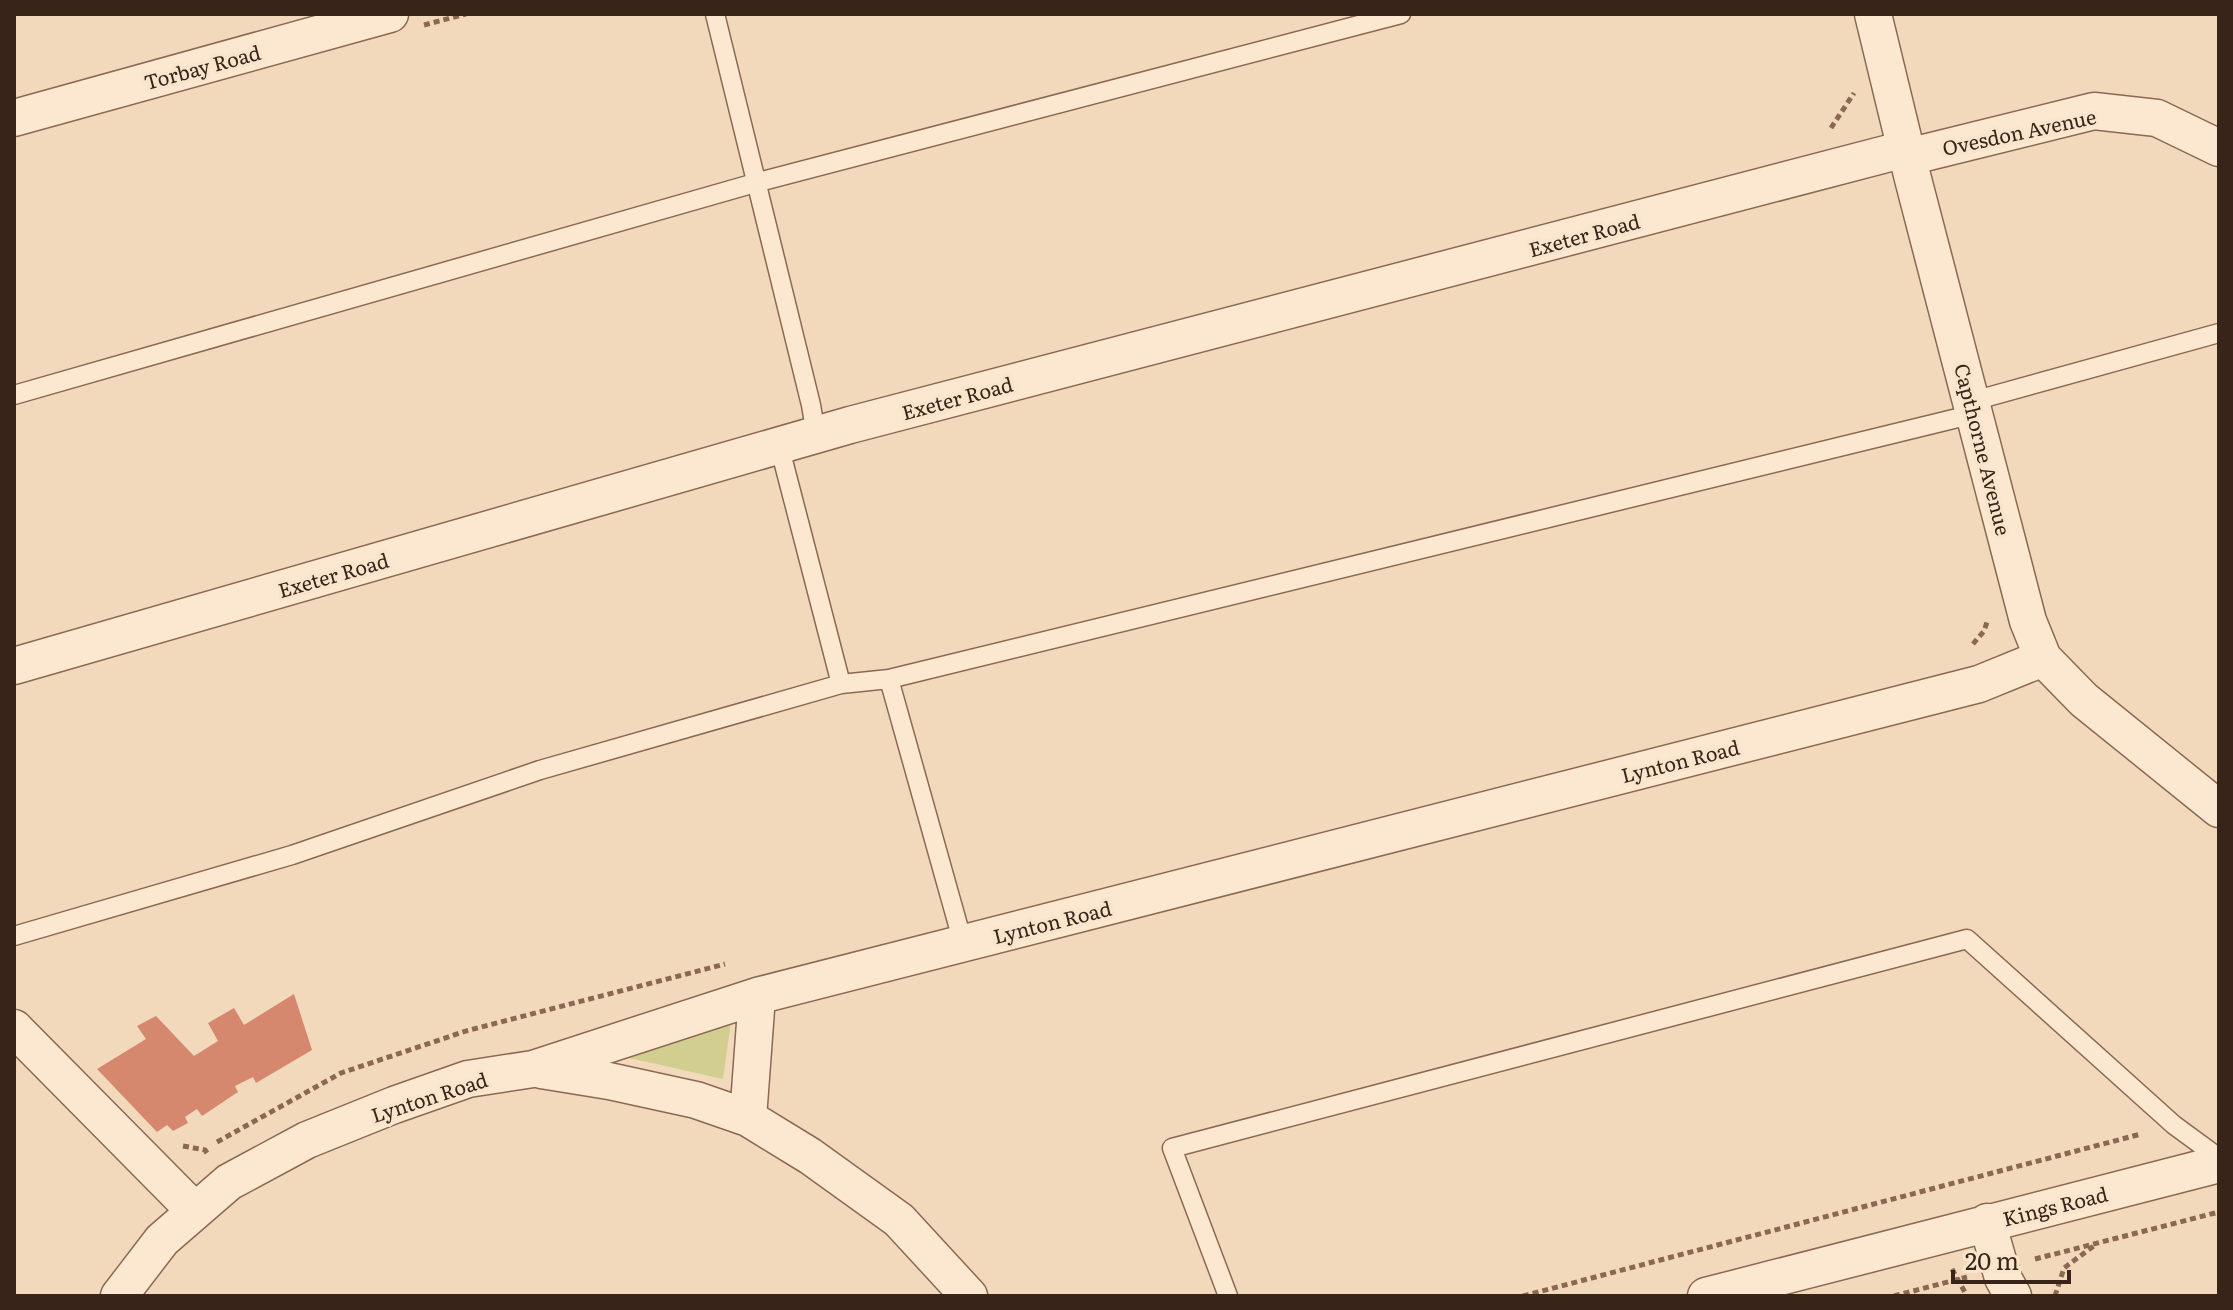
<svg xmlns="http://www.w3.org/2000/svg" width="2233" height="1310" viewBox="0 0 2233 1310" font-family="Literata,serif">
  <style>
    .green { fill: #d1ce8f }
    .building { fill: #d5886d }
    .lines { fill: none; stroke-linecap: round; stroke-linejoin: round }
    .lane-casing { stroke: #8c6853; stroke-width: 21 }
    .street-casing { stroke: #8c6853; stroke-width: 39 }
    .path { stroke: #8c6853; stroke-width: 5; stroke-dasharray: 6 4; stroke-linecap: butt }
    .lane { stroke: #fce8d0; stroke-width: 18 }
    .street { stroke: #fce8d0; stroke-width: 36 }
    .labels { text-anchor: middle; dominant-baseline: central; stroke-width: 7; stroke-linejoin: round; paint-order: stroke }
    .street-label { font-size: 20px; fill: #39241a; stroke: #f9e5cc }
  </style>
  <rect width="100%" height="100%" fill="#f2d9bc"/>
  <!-- green -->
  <path class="green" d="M732 1014 723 1079 625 1057Z"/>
  <!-- building -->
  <path class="building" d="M294 994 312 1050 256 1083 253 1077 235 1086 238 1092 202 1116 197 1109 185 1117 188 1123 173 1131 167 1125 157 1132 97 1069 146 1039 137 1026 156 1016 194 1056 218 1041 208 1023 234 1008 244 1025Z"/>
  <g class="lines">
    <!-- lane casing -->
    <g class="lane-casing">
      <path id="lane" d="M715 14 811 405 816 435
        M14 395 755 183 1401 14
        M1973 401 2219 333
        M779 445 841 684
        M889 679 963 943
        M14 936 292 855 540 770 841 684 889 679 1974 414
        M1228 1296 1172 1148 1967 939 2174 1125 2219 1158"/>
    </g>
    <!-- street casing -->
    <g class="street-casing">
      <path id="street" d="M1873 14 1913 179 2028 621 2043 658 2084 700 2219 809
        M14 118 390 14
        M1908 157 2094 111 2157 118 2219 148
        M14 666 850 425 1905 149
        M14 1028 194 1210
        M541 1070 609 1081 696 1100 748 1118 810 1156 899 1220 969 1296
        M748 1118 757 996
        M1987 1222 2003 1278 2013 1296
        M119 1296 162 1240 229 1182 307 1140 394 1105 468 1079 533 1069 757 996 1979 684 2043 658
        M1706 1296 2219 1164"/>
    </g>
    <!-- path -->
    <path class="path" d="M424 25 466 14
      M1831 128 1854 93
      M1973 644 1984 631 1988 619
      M217 1142 341 1073 466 1031 725 964
      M183 1146 205 1150 207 1153
      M2035 1259 2219 1212
      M1952 1269 1967 1296
      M1523 1296 2141 1134
      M1894 1296 1967 1277
      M2055 1296 2064 1268 2095 1245"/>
    <!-- lane -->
    <use href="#lane" class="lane"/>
    <!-- street -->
    <use href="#street" class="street"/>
  </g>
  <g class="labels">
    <!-- street labels -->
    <g class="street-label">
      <text transform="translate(202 66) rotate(-15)">Torbay Road</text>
      <text transform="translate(2019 131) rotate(-12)">Ovesdon Avenue</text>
      <text transform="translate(1584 234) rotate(-15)">Exeter Road</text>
      <text transform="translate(957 397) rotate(-15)">Exeter Road</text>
      <text transform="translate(1984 449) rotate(76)">Capthorne Avenue</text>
      <text transform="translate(333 574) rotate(-16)">Exeter Road</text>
      <text transform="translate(1680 760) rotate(-14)">Lynton Road</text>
      <text transform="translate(1052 921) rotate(-14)">Lynton Road</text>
      <text transform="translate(429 1096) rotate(-18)">Lynton Road</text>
      <text transform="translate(2055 1205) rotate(-14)">Kings Road</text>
    </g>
  </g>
  <!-- border -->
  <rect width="2233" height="1310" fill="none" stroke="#39241a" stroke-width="32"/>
  <!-- scale -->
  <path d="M1953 1270v12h116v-12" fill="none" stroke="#39241a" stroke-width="4"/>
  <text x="1965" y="1270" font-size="24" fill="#39241a" stroke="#f9e5cc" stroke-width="6" paint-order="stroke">20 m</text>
</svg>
